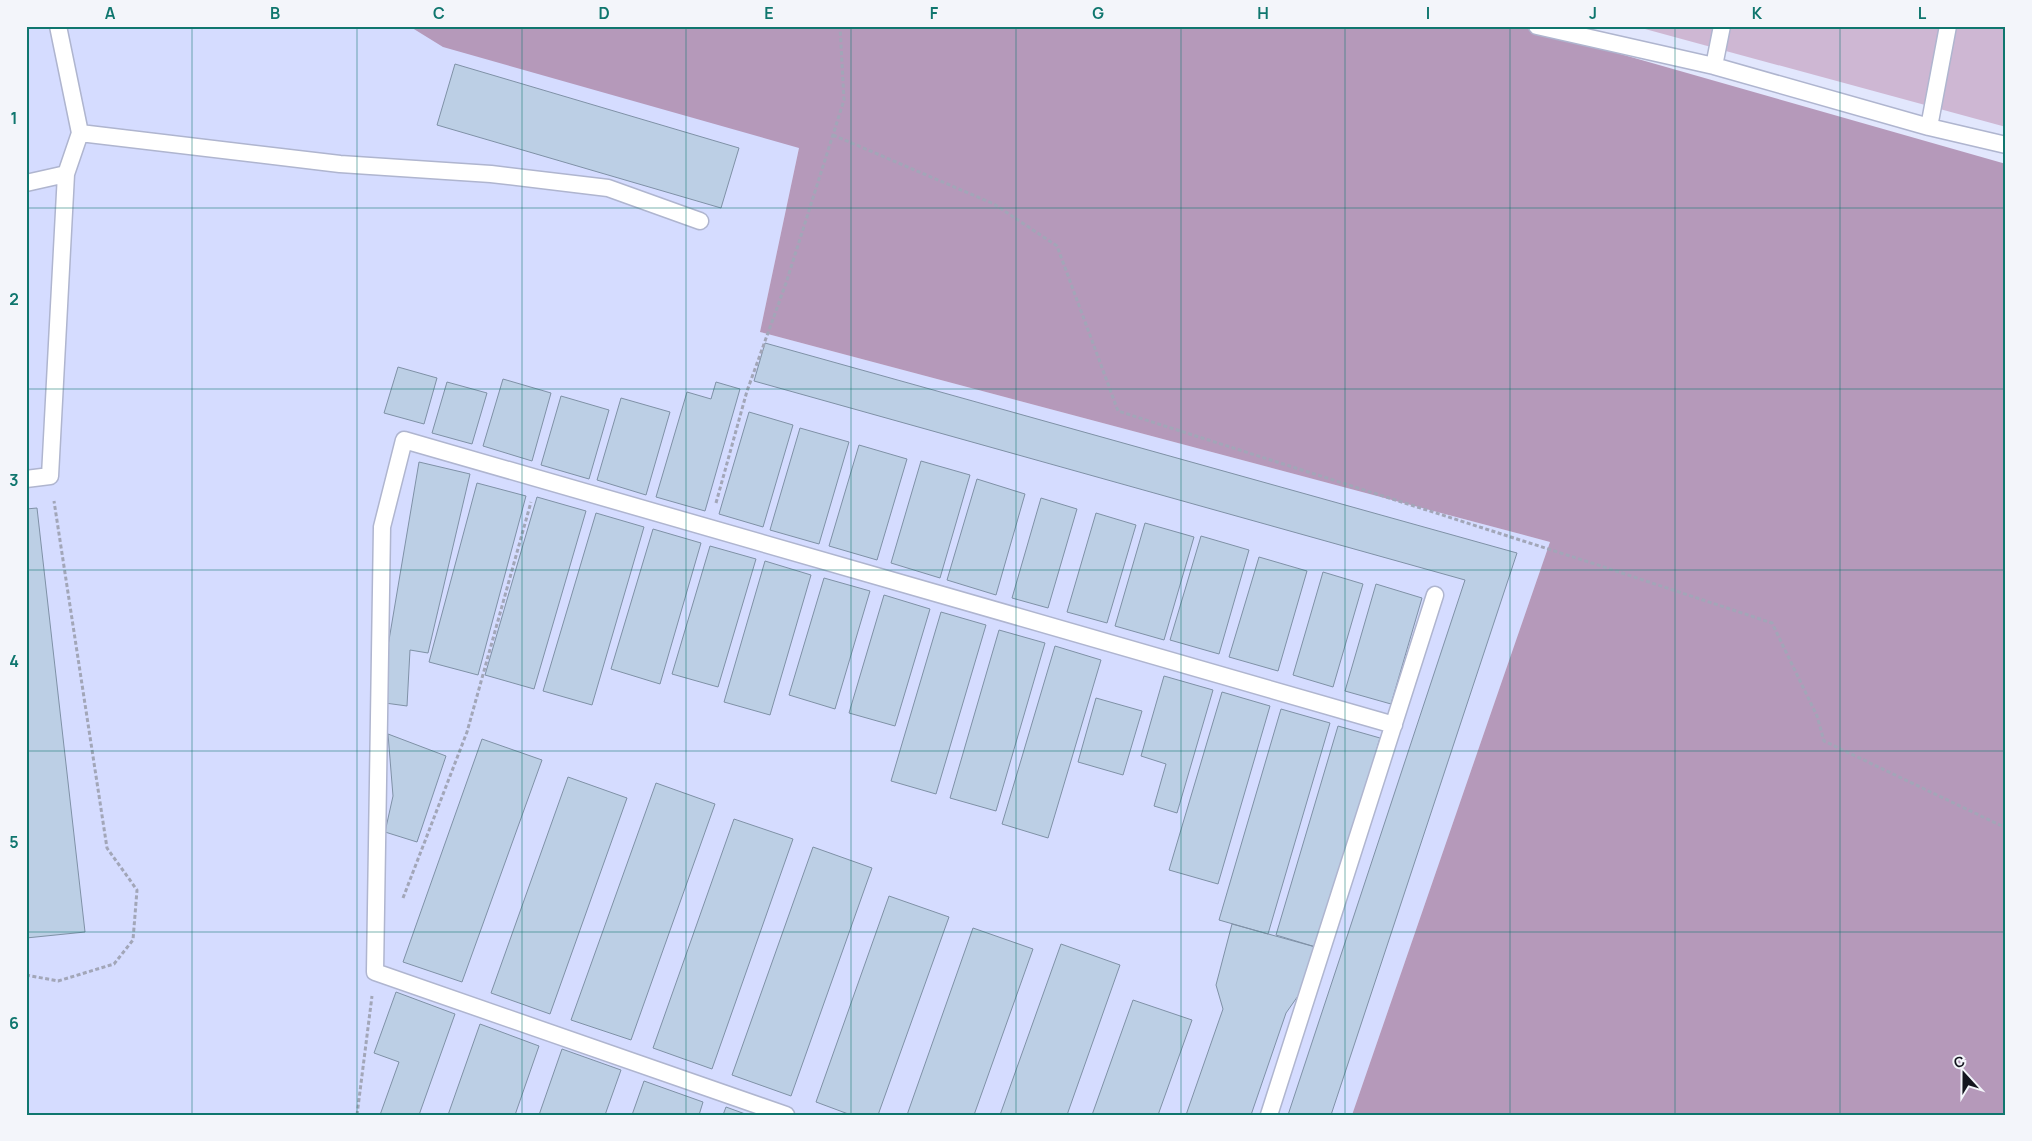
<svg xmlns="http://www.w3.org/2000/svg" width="2032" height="1141" viewBox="0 0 2032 1141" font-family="Manrope,sans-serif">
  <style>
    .built { fill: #d5dcff }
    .green { fill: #ceb7d3 }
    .forest { fill: #b599ba }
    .building { fill: #bccfe5; stroke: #7f91a6 }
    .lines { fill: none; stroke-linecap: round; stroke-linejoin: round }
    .service-casing { stroke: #afb5cf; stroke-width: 19 }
    .path { stroke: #a2a6b8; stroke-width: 3; stroke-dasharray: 4 2.5; stroke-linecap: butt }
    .service { stroke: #fff; stroke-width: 16 }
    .grid { fill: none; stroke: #0f766e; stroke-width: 1; stroke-opacity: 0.55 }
    .neatline { fill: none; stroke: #0f766e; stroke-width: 2 }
    .grid-label { font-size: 16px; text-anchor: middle; font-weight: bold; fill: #0f766e }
  </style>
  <rect width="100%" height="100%" fill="#e2e7fd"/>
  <!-- built -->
  <path class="built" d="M26 26H821L799 148 760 332 1550 542 1352 1115H26Z"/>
  <!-- green -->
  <path class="green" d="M1634 26H2006V127Z"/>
  <!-- forest -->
  <path class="forest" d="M409 26H1522L2006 164V1115H1352L1550 542 760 332 799 148 443 47Z"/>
  <!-- building -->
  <path class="building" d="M455 64 739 148 721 208 437 125Z
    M765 343 1517 553 1331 1115H1288L1465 580 754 381Z
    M398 367 437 378 424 424 384 413Z
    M503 379 551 393 532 461 483 446Z
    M447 382 487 393 472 444 432 433Z
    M716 382 740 389 705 511 656 497 687 392 711 399Z
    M561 396 609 410 589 479 541 465Z
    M621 398 670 412 646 495 597 480Z
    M749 412 793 425 763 527 719 514Z
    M800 428 849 442 819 544 770 530Z
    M859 445 907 459 877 560 829 546Z
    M921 461 970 475 940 578 891 563Z
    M419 462 470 474 428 653 410 650 407 706 385 703 388 646Z
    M977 479 1025 494 996 595 947 580Z
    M477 483 526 496 478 675 429 662Z
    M537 497 586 511 534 689 485 675Z
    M1041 498 1077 509 1048 608 1012 598Z
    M37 508 85 932 26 938V509Z
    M596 513 644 527 592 705 543 691Z
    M1096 513 1136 525 1107 623 1067 612Z
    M1145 523 1194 537 1164 640 1115 626Z
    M653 529 701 543 660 684 611 669Z
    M1201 536 1249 550 1219 654 1170 640Z
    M710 546 756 559 718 687 672 674Z
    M1259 557 1307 571 1278 671 1229 657Z
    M765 561 811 575 770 715 724 702Z
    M1323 572 1363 584 1333 687 1293 675Z
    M824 578 870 591 835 709 789 695Z
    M1376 584 1422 598 1391 704 1345 691Z
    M884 595 930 609 895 726 849 713Z
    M941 612 986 625 936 794 891 781Z
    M999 630 1045 643 996 811 950 798Z
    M1055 646 1101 660 1048 838 1002 824Z
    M1164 676 1213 690 1177 813 1154 806 1166 764 1141 756Z
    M1222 692 1270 706 1218 884 1169 870Z
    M1096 698 1142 711 1123 775 1078 762Z
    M1281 709 1330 723 1268 934 1219 920Z
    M1338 726 1380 738 1319 948 1276 935Z
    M388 734 446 756 417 842 385 832 393 796Z
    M482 739 542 760 462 982 403 962Z
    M568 777 627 798 550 1014 491 993Z
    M656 783 715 804 631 1040 571 1020Z
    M734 819 793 839 712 1069 653 1048Z
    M813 847 872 868 791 1096 732 1075Z
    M889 896 949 917 878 1115H851L816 1102Z
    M1232 924 1319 948 1312 976 1286 1013 1251 1115H1186L1223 1009 1216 985Z
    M973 928 1033 949 974 1115H907Z
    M1061 944 1120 965 1067 1115H1000Z
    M396 992 455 1014 419 1115H380L399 1062 374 1053Z
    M1133 1000 1192 1020 1158 1115H1092Z
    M480 1024 539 1046 515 1115H448Z
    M562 1049 621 1070 605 1115H539Z
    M644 1081 703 1102 699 1115H632Z
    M726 1107 748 1115H723Z"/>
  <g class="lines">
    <!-- service casing -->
    <g class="service-casing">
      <path id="service" d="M1537 26 1714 66 1929 127 2006 145
        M1714 66 1722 26
        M1929 127 1948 26
        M80 133 340 164 491 174 608 188 700 221
        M26 183 66 174 80 133 58 26
        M26 479 50 476 66 174
        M786 1115 375 972 382 527 404 440 1394 725
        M1269 1115 1435 595"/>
    </g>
    <!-- path -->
    <path class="path" d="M833 135 994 204 1057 246 1118 411 1595 564 1772 623 1817 716 1824 741 2006 828
      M716 503 747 391 786 283 844 100 840 26
      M403 898 467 732 531 502
      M26 975 58 981 114 964 133 940 137 890 107 848 54 501
      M357 1115 372 996"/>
    <!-- service -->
    <use href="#service" class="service"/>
  </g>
  <!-- grid -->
  <path class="grid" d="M192 26V1115M357 26V1115M522 26V1115M686 26V1115M851 26V1115M1016 26V1115M1181 26V1115M1345 26V1115M1510 26V1115M1675 26V1115M1840 26V1115M26 208H2006M26 389H2006M26 570H2006M26 751H2006M26 932H2006"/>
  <!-- border -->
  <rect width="2032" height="1141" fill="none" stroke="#f3f5fa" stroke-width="55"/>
  <!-- north arrow -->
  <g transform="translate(1964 1074) rotate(339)" stroke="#f3f5fa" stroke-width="4" paint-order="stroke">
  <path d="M0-4L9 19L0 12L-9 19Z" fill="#13151e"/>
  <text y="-8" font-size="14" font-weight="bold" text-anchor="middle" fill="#13151e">С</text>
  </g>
  <rect x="28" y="28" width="1976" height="1086" class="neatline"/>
  <g class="grid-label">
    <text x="110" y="19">A</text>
    <text x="275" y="19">B</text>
    <text x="439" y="19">C</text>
    <text x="604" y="19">D</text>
    <text x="769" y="19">E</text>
    <text x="934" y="19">F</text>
    <text x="1098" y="19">G</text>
    <text x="1263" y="19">H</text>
    <text x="1428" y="19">I</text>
    <text x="1593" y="19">J</text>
    <text x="1757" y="19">K</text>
    <text x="1922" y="19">L</text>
    <text x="14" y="124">1</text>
    <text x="14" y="305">2</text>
    <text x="14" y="486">3</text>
    <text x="14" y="667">4</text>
    <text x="14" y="848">5</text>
    <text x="14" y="1029">6</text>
  </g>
</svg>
